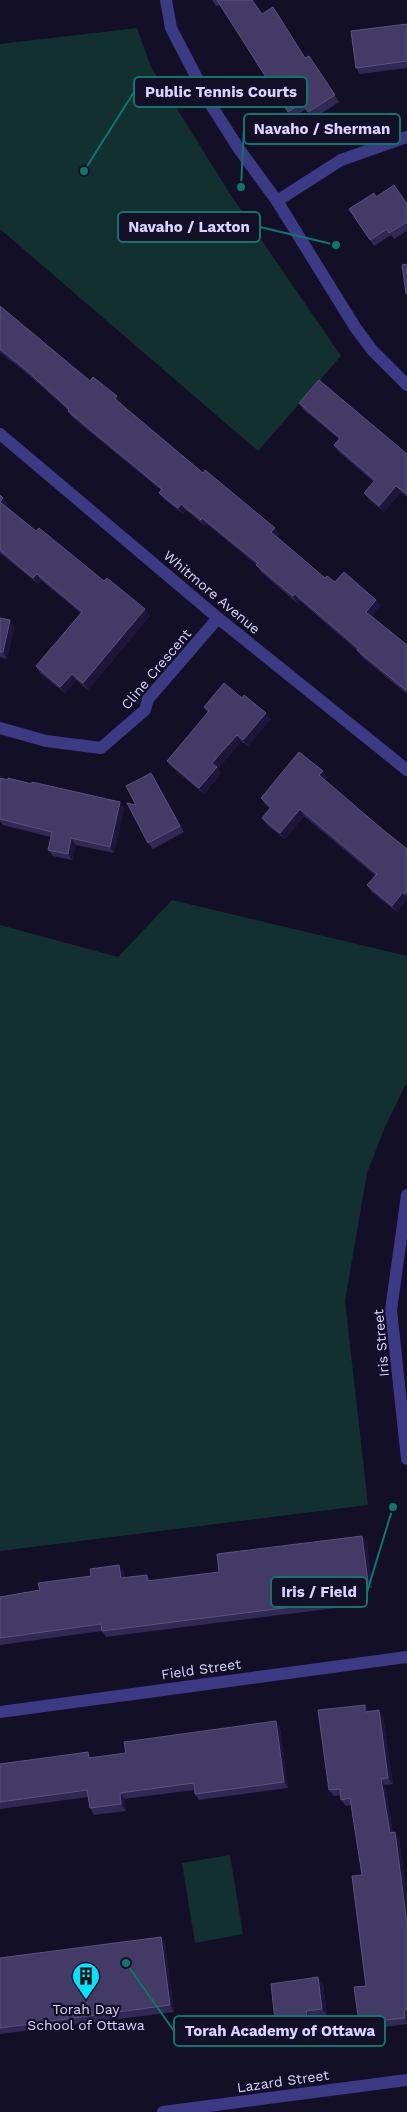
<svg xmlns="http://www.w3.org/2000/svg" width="407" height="2112" viewBox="0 0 407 2112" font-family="'Work Sans',sans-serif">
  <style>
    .green { fill: #12302f }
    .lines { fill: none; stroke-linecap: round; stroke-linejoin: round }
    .minor { stroke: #3d3a85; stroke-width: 12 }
    .tertiary { stroke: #3d3a85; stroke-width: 12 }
    .wall { fill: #312854 }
    .shaded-wall { fill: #1d163a }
    .building { fill: #433a66; stroke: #5a527e }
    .labels { text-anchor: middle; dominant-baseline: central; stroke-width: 4.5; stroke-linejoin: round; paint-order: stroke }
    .street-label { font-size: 14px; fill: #d9d4ff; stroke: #130f26 }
    .poi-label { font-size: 14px; fill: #d9d4ff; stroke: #130f26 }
    .leader { fill: none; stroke: #0f766e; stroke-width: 2 }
    .callout-dot { fill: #0f766e; stroke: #130f26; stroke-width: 2 }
    .callout { fill: #130f26; stroke: #0f766e; stroke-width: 2 }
    .callout-label { font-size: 15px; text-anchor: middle; font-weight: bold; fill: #d9d4ff }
  </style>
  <rect width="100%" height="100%" fill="#130f26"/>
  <!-- green -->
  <path class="green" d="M137 28 151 67 230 194 341 356 258 451 0 229V44Z
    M172 900 407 956V1082L385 1127 367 1173 345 1301 368 1505 0 1551V925L118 957Z
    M230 1855 243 1934 195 1943 182 1863Z"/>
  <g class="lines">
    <!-- minor -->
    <path class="minor" d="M277 201 341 160 407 137
      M0 434 218 618 407 770
      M0 728 46 741 101 748 145 710 148 699 218 618
      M0 1712 407 1657
      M163 2112 407 2080"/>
    <!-- tertiary -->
    <path class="tertiary" d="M166 0 171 28 211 105 239 149 277 201 355 327 372 350 407 385
      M407 1195 391 1310 407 1459"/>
  </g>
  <!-- wall -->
  <path class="wall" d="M212 0H252L262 14 305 58 309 56 339 102 313 119 306 109 292 118 221 5 216 6Z
    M407 24V68L360 74 356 68Z
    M376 197 407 204V231L394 239 391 235 374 246 349 209Z
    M0 306 90 381 122 402 120 404 203 473 275 528 279 534 277 537 325 578 376 600 381 606 372 616 407 645V694L361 656 357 650 299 600 297 603 261 572 257 565 207 524 205 526 186 510 183 514 164 499 159 493 161 490 72 417 68 410 28 374 0 352Z
    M299 403 407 454V497L401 492 384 512 369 499 364 493 374 482 338 451 334 445 339 439 304 410Z
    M0 495 8 504 6 506 36 531 150 616 88 690 76 680 65 693 40 673 36 666 81 613 41 580 38 584 0 553Z
    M0 618 14 627 7 659 0 657Z
    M242 698 271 719 248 746 241 741 218 769 221 773 204 794 172 767 167 761 208 713 204 707Z
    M327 777 324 780 382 829 407 849V899L397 912 372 892 367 885 376 876 304 816 285 839 267 825 262 818 270 809 265 804 261 798Z
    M0 778 32 784 120 802 124 808 114 853 76 845 72 860 53 856 48 850 51 837 3 825 0 821Z
    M155 779 184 832 153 849 148 843 136 805Z
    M362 1536 367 1542 372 1588 366 1589 368 1604 106 1637 102 1631 0 1645V1597L40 1590 91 1576 124 1571 125 1578 147 1575 150 1581 219 1572Z
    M369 1711 383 1716 393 1784 385 1785 393 1833 399 1839 407 1894V2024L363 2030 359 2023 366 1986 362 1875 351 1805 346 1806 341 1800V1795L334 1796 329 1790Z
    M276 1721 280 1728 288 1788 199 1800 195 1794 194 1790 124 1799 126 1811 94 1815 90 1808 88 1797 0 1809V1764L92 1757 126 1753Z
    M161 1937 165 1943 174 2012 0 2034V1958Z
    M318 1977 323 1984 327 2015 310 2017 312 2031 281 2035 276 2029Z"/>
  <!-- shaded-wall -->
  <path class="shaded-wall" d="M117 396 122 402 119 405 115 399Z
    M396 486 401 492 384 512 379 506Z
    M3 498 8 504 5 508 0 502Z
    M181 504 186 510 183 514 178 508Z
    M202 518 207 524 205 526 201 520Z
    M275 528 279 534 276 538 271 532Z
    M37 574 41 580 38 584 33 578Z
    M295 594 299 600 297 603 293 596Z
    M376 600 381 606 371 618 366 612Z
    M145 609 150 616 88 690 83 683Z
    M10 620 14 627 7 659 3 652Z
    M72 674 76 680 65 693 60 687Z
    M266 713 271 719 248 746 243 740Z
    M237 735 241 741 218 769 221 773 204 794 199 788 212 763Z
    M323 771 327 777 323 782 319 775Z
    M151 773 155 779 184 832 180 826Z
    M120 802 124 808 114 853 110 847Z
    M300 809 304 816 285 839 280 833Z
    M71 838 76 845 72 860 68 854Z
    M403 892 407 899 397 912 392 906Z
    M362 1536 367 1542 372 1588 368 1582Z
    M119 1565 124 1571 126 1585 121 1578Z
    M361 1583 366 1589 368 1604 363 1598Z
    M365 1705 369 1711 365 1712Z
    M379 1710 383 1716 393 1784 388 1778Z
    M276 1721 280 1728 288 1788 284 1782Z
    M381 1779 385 1785 394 1840 390 1833Z
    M120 1793 124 1799 126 1811 121 1804Z
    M395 1832 399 1839 403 1866 407 1894V1924Z
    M161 1937 165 1943 174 2012 170 2005Z
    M318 1977 323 1984 327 2015 322 2009Z
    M404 2010 407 2014V2020L405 2018Z
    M306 2011 310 2017 312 2031 308 2024Z"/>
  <!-- building -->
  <path class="building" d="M217 0H252L262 14 273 7 305 58 309 56 335 95 308 112 302 103 288 112Z
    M407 24V61L356 68 351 31Z
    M394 185 407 204V222L389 233 387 229 370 240 349 209 374 193 376 197Z
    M407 264V294H406L402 265Z
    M0 306 90 381 93 377 117 396 115 399 203 473 205 470 275 528 271 532 325 578 327 576 335 582 344 572 376 600 366 612 407 645V691L357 650 358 648 295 594 293 596 256 565 258 563 202 518 201 520 181 504 178 508 159 493 162 489 68 411 69 409 24 368 0 349Z
    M319 380 407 454V494L396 486 379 506 364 493 375 480 334 445 340 438 299 403Z
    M0 495 3 498 0 502 36 531 39 528 104 581 107 578 145 609 83 683 72 674 60 687 36 666 82 612 37 574 33 578 0 550Z
    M0 618 10 620 3 652H0Z
    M224 683 242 698 244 695 266 713 243 740 237 735 212 763 217 767 199 788 167 761 209 711 204 707Z
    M299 752 323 771 319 775 382 829 407 849V892L404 894 403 892 392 906 367 885 377 874 300 809 280 833 262 818 271 807 261 798Z
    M151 773 180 826 148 843 127 803 136 805 126 786Z
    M0 778 8 780V778L32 784V782L120 802 110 847 71 838 68 854 48 850 52 832 0 819Z
    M362 1536 368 1582 361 1583 363 1598 102 1631 101 1624 0 1638V1597L40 1590 38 1583 91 1576 90 1569 119 1565 121 1578 147 1575V1581L219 1572 217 1554Z
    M365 1705V1712L379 1710 388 1778 381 1779 390 1833 395 1832 407 1924V2009L404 2010 405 2018 359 2023 354 1987 366 1986 352 1876 362 1875 350 1798 341 1800 340 1789 329 1790 318 1710Z
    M276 1721 284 1782 195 1794 194 1783 120 1793 121 1804 90 1808 87 1790 0 1802V1764L88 1752 89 1758 126 1753 124 1742Z
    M161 1937 170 2005 0 2028V1958Z
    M318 1977 322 2009 306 2011 308 2024 276 2029 271 1984Z"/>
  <!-- icons -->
  <defs>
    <g id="building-pin" transform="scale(1.4375)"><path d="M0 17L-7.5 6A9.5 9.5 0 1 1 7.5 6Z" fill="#00e5ff" stroke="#130f26"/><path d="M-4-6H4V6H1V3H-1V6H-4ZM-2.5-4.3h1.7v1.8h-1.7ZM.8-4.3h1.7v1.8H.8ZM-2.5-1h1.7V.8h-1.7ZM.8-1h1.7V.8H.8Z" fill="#111"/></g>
  </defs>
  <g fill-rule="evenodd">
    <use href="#building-pin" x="86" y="1976"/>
  </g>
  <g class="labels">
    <!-- street labels -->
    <g class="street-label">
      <text transform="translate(212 592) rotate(40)">Whitmore Avenue</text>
      <text transform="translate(156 669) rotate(-50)">Cline Crescent</text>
      <text transform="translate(381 1343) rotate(-95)">Iris Street</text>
      <text transform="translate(201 1669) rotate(-8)">Field Street</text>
      <text transform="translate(283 2081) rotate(-8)">Lazard Street</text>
    </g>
    <!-- poi labels -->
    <g class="poi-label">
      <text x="86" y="2009">Torah Day<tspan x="86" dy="16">School of Ottawa</tspan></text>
    </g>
  </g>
  <!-- callouts -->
  <path class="leader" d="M84 171L134 92M241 187L244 129M336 245L260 227M393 1507L367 1592M126 1963L174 2031"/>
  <g class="callout-dot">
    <circle cx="84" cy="171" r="5"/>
    <circle cx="241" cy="187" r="5"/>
    <circle cx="336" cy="245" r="5"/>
    <circle cx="393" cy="1507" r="5"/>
    <circle cx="126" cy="1963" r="5"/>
  </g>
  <g class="callout">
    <rect x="134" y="77" width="173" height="30" rx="5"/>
    <rect x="244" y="114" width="156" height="30" rx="5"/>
    <rect x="118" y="212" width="142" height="30" rx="5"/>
    <rect x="271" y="1577" width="96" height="30" rx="5"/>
    <rect x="174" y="2016" width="211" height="30" rx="5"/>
  </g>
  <g class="callout-label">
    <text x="221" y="97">Public Tennis Courts</text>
    <text x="322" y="134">Navaho / Sherman</text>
    <text x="189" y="232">Navaho / Laxton</text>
    <text x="319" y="1597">Iris / Field</text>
    <text x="280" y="2036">Torah Academy of Ottawa</text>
  </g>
</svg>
